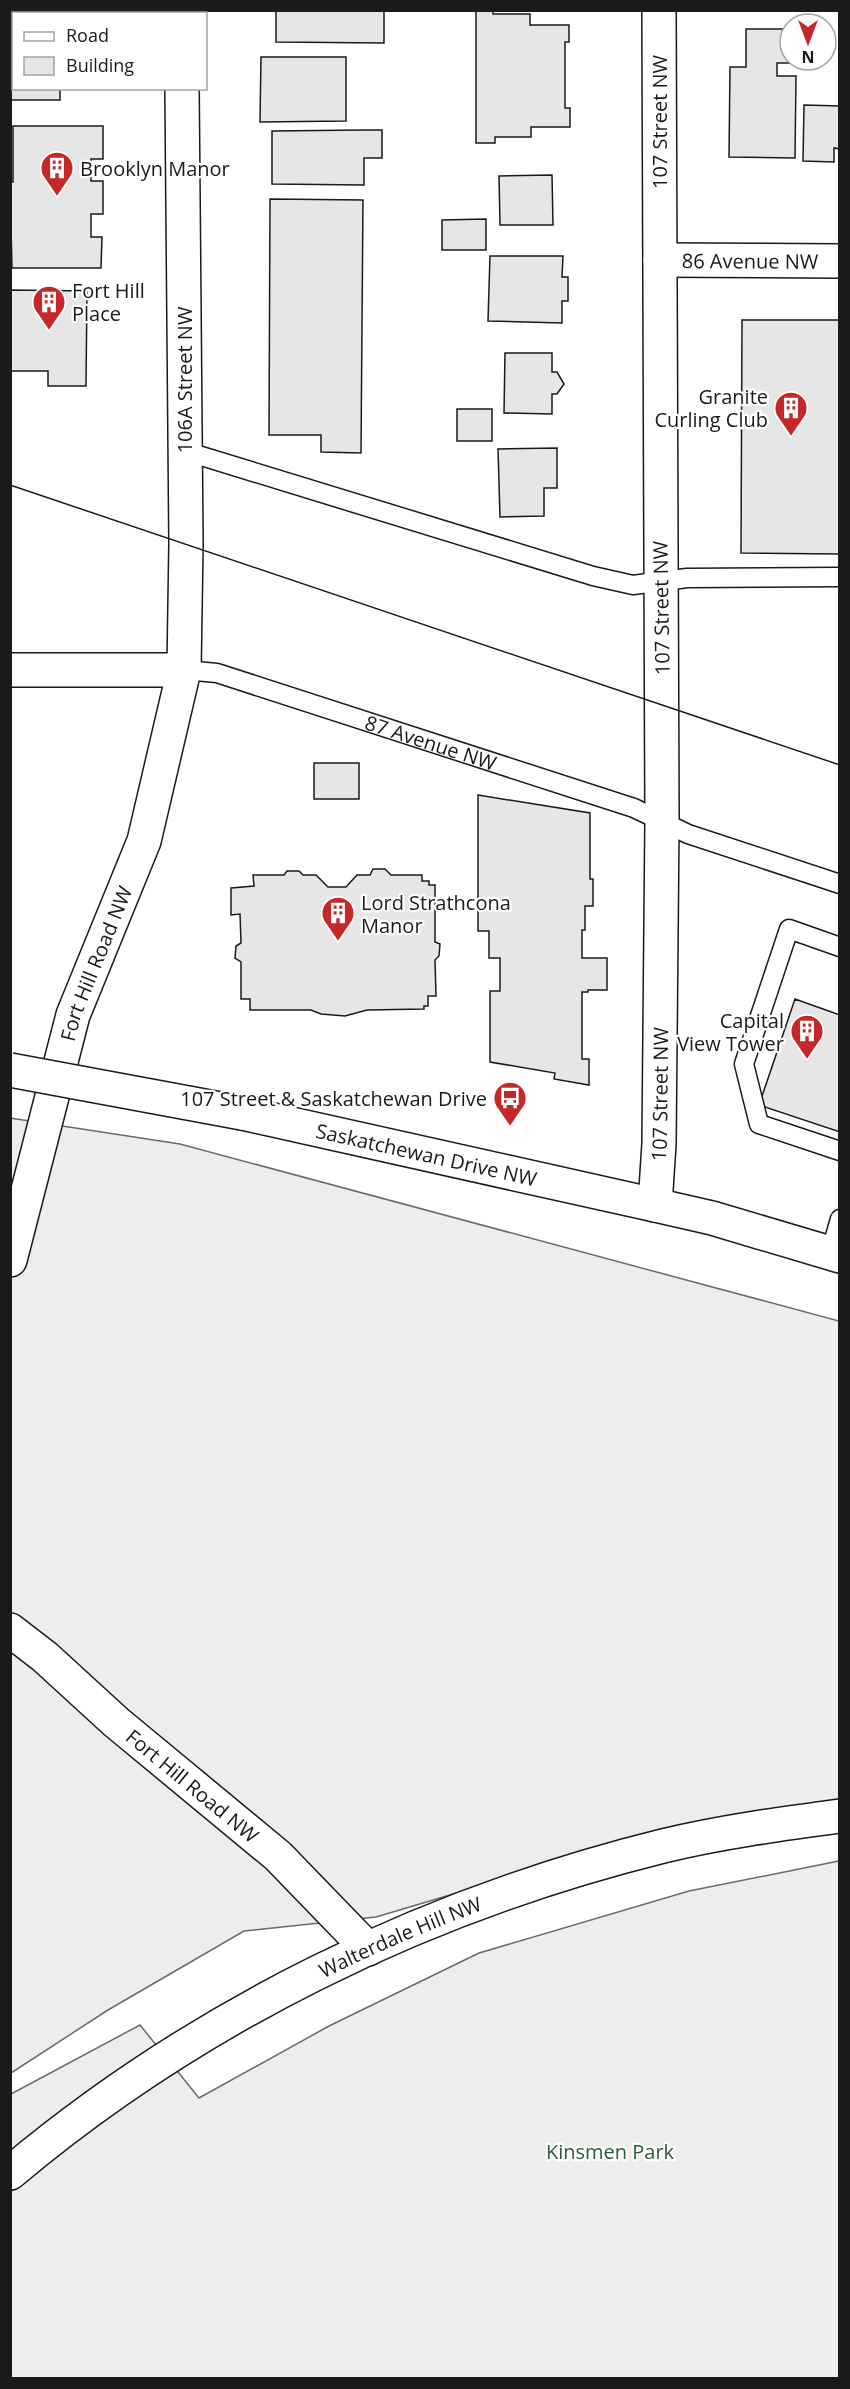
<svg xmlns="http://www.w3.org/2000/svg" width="850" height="2389" viewBox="0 0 850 2389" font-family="'Open Sans',sans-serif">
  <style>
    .built { fill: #ededed; stroke: #6a6a6a; stroke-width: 1.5 }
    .building { fill: #e6e6e6; stroke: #1a1a1a; stroke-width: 1.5 }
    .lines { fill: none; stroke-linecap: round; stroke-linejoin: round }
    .lane-casing { stroke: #1a1a1a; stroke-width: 21 }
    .street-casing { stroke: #1a1a1a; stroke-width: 36 }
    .secondary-casing { stroke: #1a1a1a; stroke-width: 36 }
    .lane { stroke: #fff; stroke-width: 18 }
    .street { stroke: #fff; stroke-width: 33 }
    .secondary { stroke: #fff; stroke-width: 33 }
    .tram { stroke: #1a1a1a; stroke-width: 1.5 }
    .secondary-bridge-casing { stroke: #1a1a1a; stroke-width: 36; stroke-linecap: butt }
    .secondary-bridge { stroke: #fff; stroke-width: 33 }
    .labels { text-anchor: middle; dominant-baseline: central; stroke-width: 4.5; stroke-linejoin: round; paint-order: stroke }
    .street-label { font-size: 20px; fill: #1a1a1a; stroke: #fff }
    .poi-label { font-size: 20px; fill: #1a1a1a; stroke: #fff; text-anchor: start }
    .park-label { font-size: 20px; fill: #2b5a34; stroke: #fff }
  </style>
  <rect width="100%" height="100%" fill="#fff"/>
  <!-- built -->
  <path class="built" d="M10 1118 180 1144 839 1321V1806L608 1848 376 1917 244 1931 108 2010 11 2073Z
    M839 1861V2378H11V2094L140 2025 199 2098 329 2026 479 1953 689 1891Z"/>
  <!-- building -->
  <path class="building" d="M23 10H78V14H23Z
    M276 10H384V43L276 42Z
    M476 10H493V14H530V25H569V42H565V108H570V127H531V137H495V143H476Z
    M746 29H790V60H793V63H777V76H796L795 158 729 157 730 67H746Z
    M10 52H14V88H60V100H10Z
    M261 57H346V121L260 122Z
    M804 105 840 106V149L834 148V162L803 161Z
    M13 126H103V159H91V181H103V214H91V237H102L101 268H12L10 182H13Z
    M363 130H382V158H364V185L272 184V131Z
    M552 175 553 225H500L499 176Z
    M270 199 363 200 361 453 321 452V435H269Z
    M486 219V250H442V220Z
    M490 256H563L562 277H568V301H562V323L488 321Z
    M10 290 87 291 86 386H48V371H10Z
    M742 320H840V554L741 553Z
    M505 353H552V372H557L564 384 557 394H552V414L504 413Z
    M457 409H492V441H457Z
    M557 448V488H544V516L500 517 498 449Z
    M314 763H359V799H314Z
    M478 795 590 813V879H593V906H585V930H582V958H607V990H588V992H582V1059H589V1085L554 1079 555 1073 490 1062V991H500V958H489V931H478Z
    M373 869H385L391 875H422V881H429V885H435V942L440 944 439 956 435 960 436 996H428V1006H424V1009L367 1010 345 1016 321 1014 311 1010H250V999H241V962L235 958 236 946 241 943 240 914 231 915V888L254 886 253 875H284L287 871H299L303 875H316L328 887H346L357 875H370Z
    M795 999 840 1015V1132L759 1105Z"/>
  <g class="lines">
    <!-- lane casing -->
    <g class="lane-casing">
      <g id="lane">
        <path d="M185 451 593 576 633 585 687 578 840 577"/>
        <path id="s1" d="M184 670 217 673 634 808 688 834 840 884"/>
        <path d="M840 947 789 929 744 1064 759 1124 840 1151"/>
        <path d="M830 1254 840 1219"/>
      </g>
    </g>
    <!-- street casing -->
    <g class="street-casing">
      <g id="street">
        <path d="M181 10V14"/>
        <path id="s2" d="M660 260 840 261"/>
        <path d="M10 670H184"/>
        <path id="s3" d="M655 1205 659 1144 662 821 659 10"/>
        <path id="s4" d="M10 1260 73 1015 144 841 184 670 186 544 182 88"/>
        <path id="s5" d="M10 1630 45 1657 116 1722 278 1856 368 1949"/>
      </g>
    </g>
    <!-- secondary casing -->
    <g class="secondary-casing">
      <g id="secondary">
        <path id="s6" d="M242 1113 655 1205 712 1218 840 1256"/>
        <path id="s7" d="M10 2173C198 2015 425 1905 663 1846 721 1832 780 1824 840 1816"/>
      </g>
    </g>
    <!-- lane -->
    <use href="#lane" class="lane"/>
    <!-- street -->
    <use href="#street" class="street"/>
    <!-- secondary -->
    <use href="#secondary" class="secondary"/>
    <!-- tram -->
    <path class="tram" d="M10 485 840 765"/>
    <!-- secondary-bridge casing -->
    <g class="secondary-bridge-casing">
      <path id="secondary-bridge" d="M10 1070 242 1113"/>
    </g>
    <!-- secondary-bridge -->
    <use href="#secondary-bridge" class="secondary-bridge"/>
  </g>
  <!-- icons -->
  <defs>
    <g id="building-pin" transform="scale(1.725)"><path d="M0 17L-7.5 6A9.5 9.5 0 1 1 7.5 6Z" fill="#c62828" stroke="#fff"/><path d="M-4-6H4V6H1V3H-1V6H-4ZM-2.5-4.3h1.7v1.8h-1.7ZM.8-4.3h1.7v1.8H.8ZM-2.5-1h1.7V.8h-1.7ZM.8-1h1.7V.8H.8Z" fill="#fff"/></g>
    <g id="bus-pin" transform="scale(1.725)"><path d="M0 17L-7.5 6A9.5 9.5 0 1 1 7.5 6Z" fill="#c62828" stroke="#fff"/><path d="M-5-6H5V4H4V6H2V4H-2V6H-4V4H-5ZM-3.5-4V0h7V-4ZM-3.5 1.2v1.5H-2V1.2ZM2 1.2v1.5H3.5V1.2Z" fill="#fff"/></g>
  </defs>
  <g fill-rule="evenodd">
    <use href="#building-pin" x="57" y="168"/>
    <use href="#building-pin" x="49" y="302"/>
    <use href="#building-pin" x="791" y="408"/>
    <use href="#building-pin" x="338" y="913"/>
    <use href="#building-pin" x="807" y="1031"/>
    <use href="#bus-pin" x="510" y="1098"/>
  </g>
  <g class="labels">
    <!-- street labels -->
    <g class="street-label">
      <text transform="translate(659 122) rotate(-90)">107 Street NW</text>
      <text stroke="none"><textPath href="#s2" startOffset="90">86 Avenue NW</textPath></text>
      <text transform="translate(184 380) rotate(-90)">106A Street NW</text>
      <text transform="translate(661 608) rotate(-91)">107 Street NW</text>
      <text stroke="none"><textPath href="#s1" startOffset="258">87 Avenue NW</textPath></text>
      <text stroke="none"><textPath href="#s4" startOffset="309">Fort Hill Road NW</textPath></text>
      <text stroke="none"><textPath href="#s3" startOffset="111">107 Street NW</textPath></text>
      <text stroke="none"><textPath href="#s6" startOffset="189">Saskatchewan Drive NW</textPath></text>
      <text stroke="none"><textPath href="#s5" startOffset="240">Fort Hill Road NW</textPath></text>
      <text stroke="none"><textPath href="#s7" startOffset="458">Walterdale Hill NW</textPath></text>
    </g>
    <!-- poi labels -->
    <g class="poi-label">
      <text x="80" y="168">Brooklyn Manor</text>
      <text x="72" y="290">Fort Hill<tspan x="72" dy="23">Place</tspan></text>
      <text x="768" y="396" text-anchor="end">Granite<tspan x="768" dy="23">Curling Club</tspan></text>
      <text x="361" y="902">Lord Strathcona<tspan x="361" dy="23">Manor</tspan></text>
      <text x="784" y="1020" text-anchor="end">Capital<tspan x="784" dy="23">View Tower</tspan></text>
      <text x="487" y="1098" text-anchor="end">107 Street &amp; Saskatchewan Drive</text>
    </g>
    <!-- park labels -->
    <g class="park-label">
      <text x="610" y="2151">Kinsmen Park</text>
    </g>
  </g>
  <!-- border -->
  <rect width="850" height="2389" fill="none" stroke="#1a1a1a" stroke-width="24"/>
  <!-- legend -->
  <rect x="12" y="12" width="195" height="78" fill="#ffffff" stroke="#a3a3a3" stroke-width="1.5"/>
  <rect x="24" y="32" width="30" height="9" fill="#ffffff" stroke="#a3a3a3" stroke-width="1.5"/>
  <text x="66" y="42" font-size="18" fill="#1a1a1a">Road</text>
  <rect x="24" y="57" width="30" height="18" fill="#e6e6e6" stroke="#a3a3a3" stroke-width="1.5"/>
  <text x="66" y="72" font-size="18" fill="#1a1a1a">Building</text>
  <!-- north arrow -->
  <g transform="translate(808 42) rotate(180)"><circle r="28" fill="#ffffff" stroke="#a3a3a3" stroke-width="1.5"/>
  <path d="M0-4.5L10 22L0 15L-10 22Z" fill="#c62828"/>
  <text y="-9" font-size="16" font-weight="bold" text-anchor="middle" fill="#1a1a1a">N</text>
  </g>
</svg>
